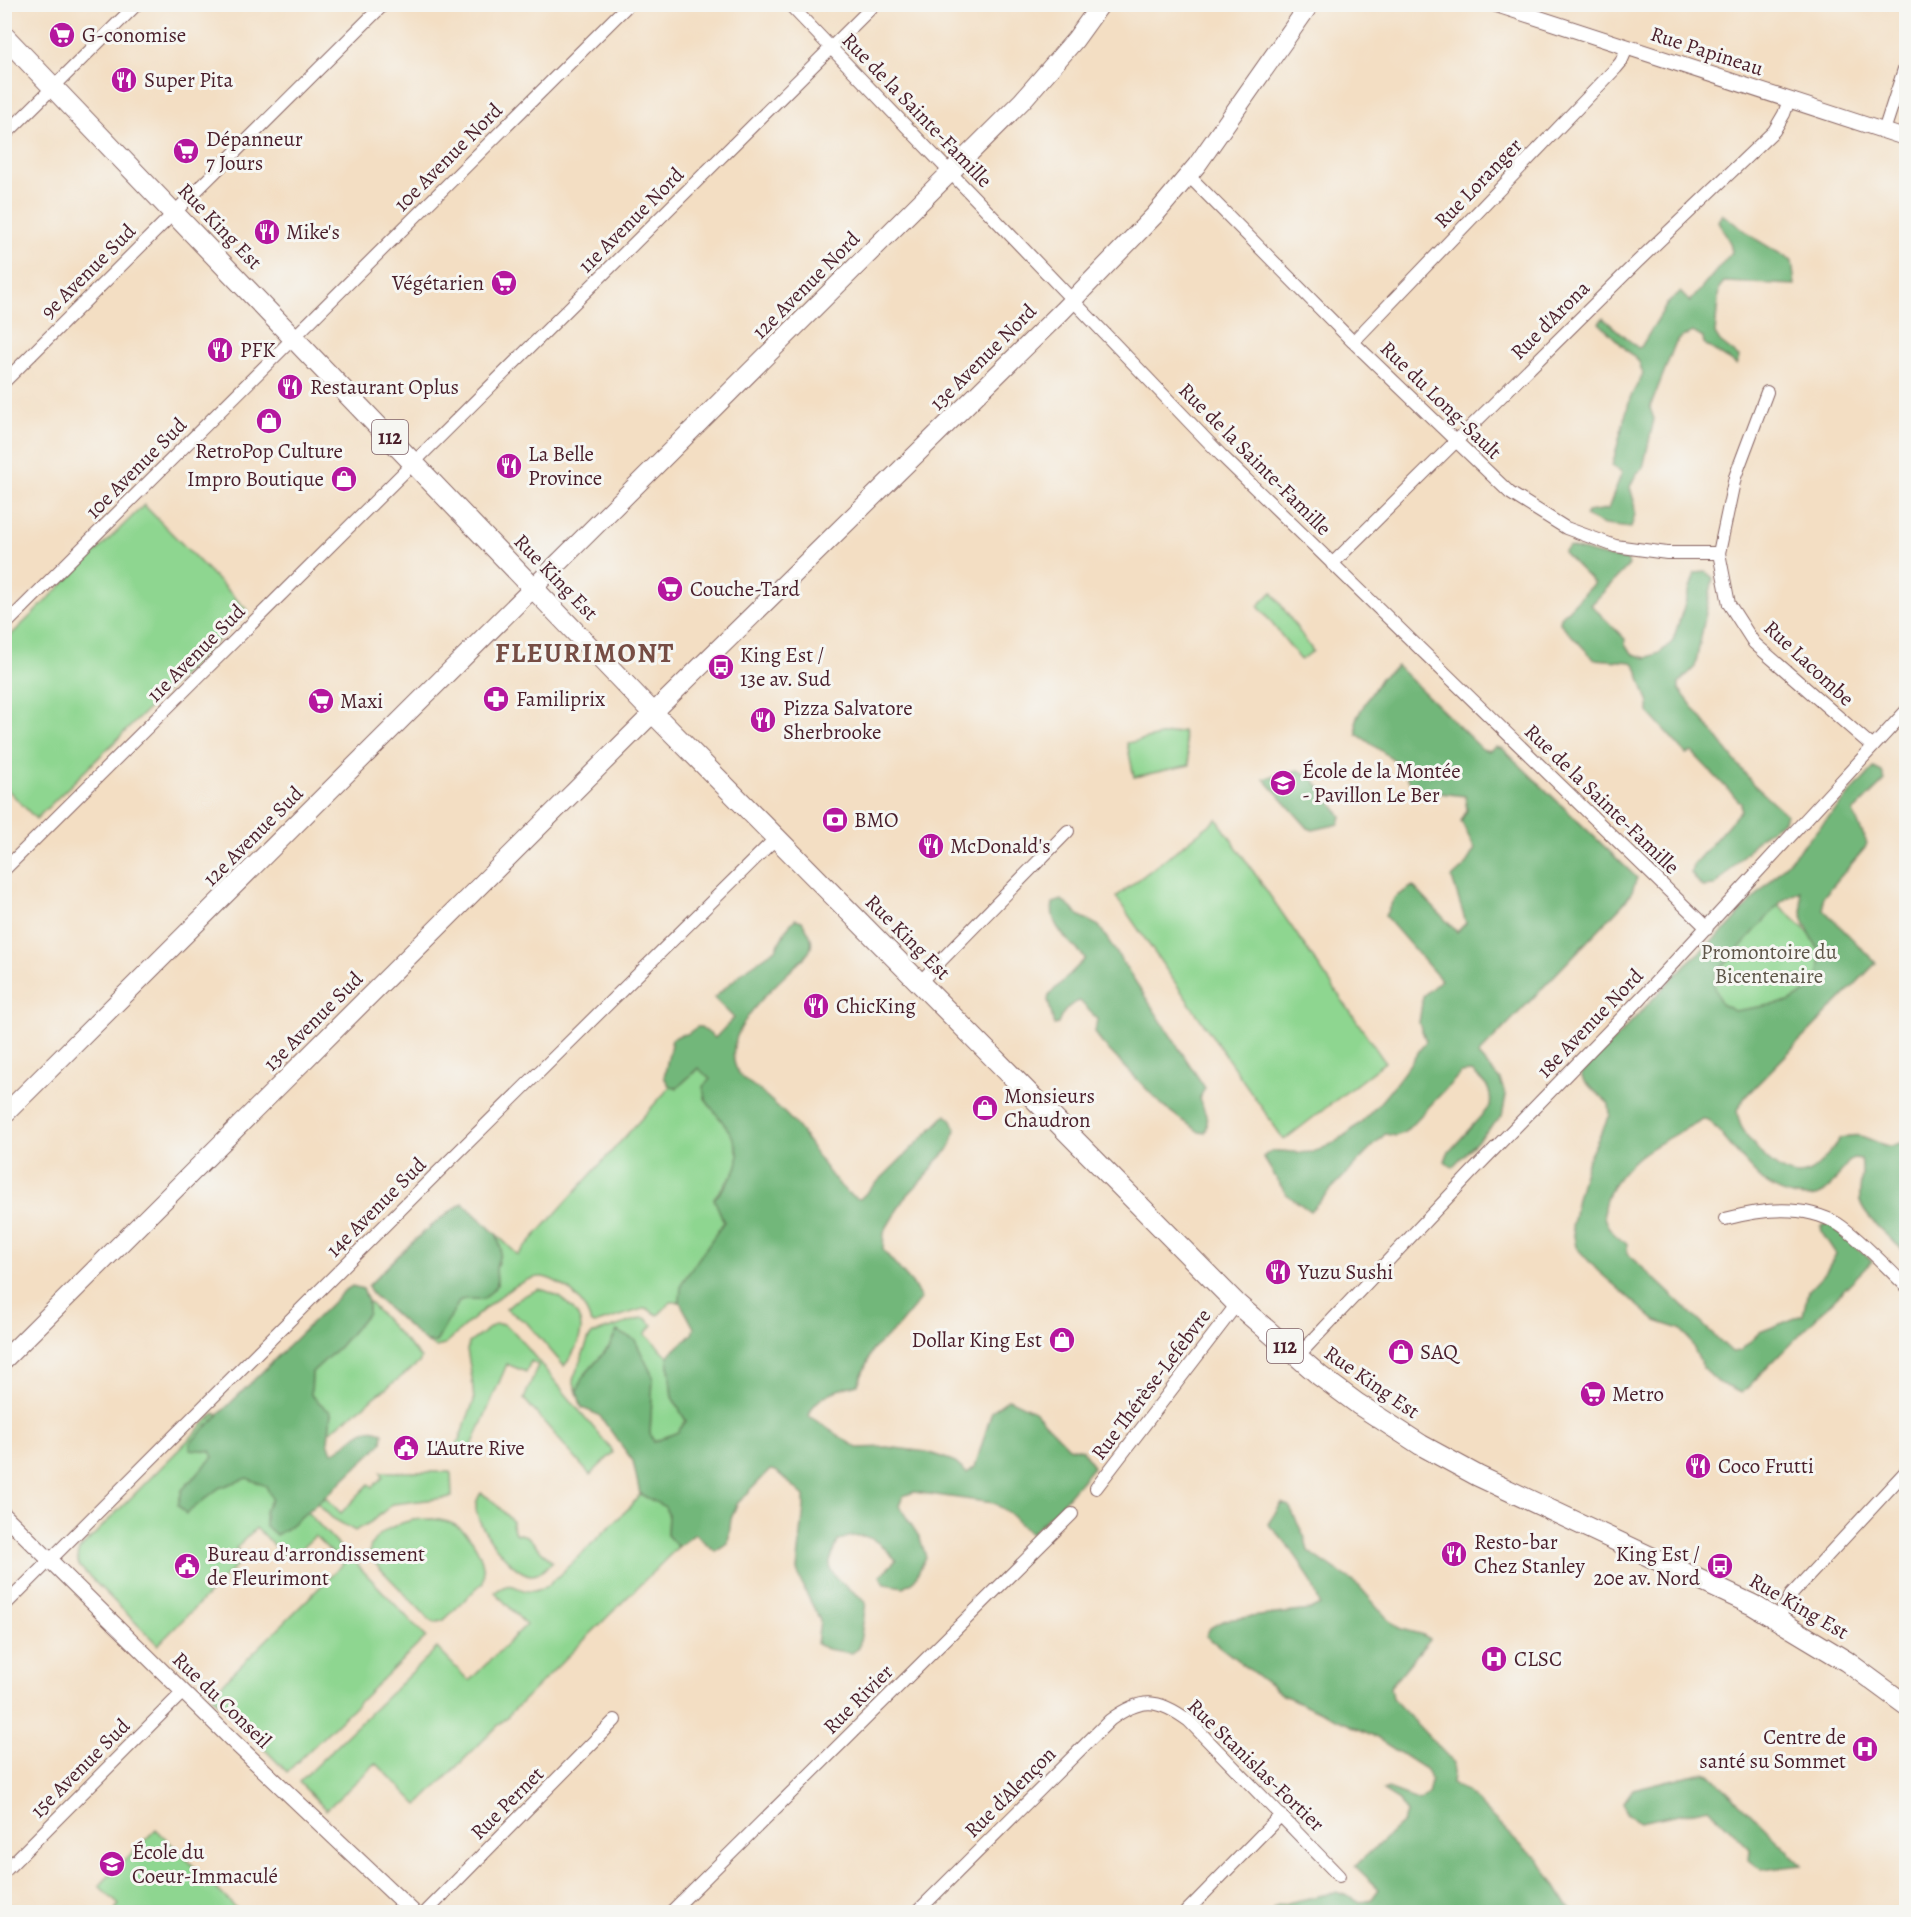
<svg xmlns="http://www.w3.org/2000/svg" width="1911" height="1917" viewBox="0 0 1911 1917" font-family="Alegreya,serif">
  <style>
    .green { fill: #8ed690; stroke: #6c7a5e; stroke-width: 1.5 }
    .forest { fill: #72b77a; stroke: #5e6b52; stroke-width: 1.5; fill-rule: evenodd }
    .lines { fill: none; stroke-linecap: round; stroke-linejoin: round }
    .minor-casing { stroke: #856260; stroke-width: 14 }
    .tertiary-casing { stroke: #856260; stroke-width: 17 }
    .secondary-casing { stroke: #856260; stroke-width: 20 }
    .primary-casing { stroke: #856260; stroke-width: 22 }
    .minor { stroke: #fff; stroke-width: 12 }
    .tertiary { stroke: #fff; stroke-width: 15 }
    .secondary { stroke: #fff; stroke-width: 18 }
    .primary { stroke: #fff; stroke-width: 20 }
    .labels { text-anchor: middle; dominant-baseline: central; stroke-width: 6; stroke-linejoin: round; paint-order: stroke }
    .shield { fill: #f6f6f2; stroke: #7e6067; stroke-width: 1.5 }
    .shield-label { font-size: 20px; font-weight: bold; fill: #4a1f2b }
    .poi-label { font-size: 21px; fill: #4a1f2b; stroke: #f6f6f2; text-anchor: start }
    .street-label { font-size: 21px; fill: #4a1f2b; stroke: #f6f6f2 }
    .park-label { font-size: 21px; fill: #5e5649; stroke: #f6f6f2 }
    .district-label { font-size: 27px; font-weight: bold; letter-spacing: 1.5px; fill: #764d44; stroke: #f6f6f2 }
  </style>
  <rect width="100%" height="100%" fill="#f6f6f2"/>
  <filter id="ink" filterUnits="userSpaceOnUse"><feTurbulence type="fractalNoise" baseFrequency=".0167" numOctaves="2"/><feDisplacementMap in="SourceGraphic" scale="12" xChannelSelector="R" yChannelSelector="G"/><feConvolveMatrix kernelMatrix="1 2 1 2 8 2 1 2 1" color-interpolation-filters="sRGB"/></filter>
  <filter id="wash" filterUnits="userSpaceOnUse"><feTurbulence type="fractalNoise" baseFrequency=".008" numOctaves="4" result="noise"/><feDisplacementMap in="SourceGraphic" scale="24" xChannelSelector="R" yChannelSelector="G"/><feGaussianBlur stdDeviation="1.35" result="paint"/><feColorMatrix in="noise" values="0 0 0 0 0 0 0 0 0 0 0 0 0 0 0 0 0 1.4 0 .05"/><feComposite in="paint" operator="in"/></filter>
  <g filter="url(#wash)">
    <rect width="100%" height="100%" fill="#f3dec3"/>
    <!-- green -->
    <path class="green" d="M144 505 248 611 36 819 5 787V641Z
      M1272 592 1313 651 1301 660 1258 606Z
      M1183 731 1190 765 1134 777 1127 743Z
      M1217 819 1385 1062 1284 1140 1116 897Z
      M1767 894 1841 963 1702 1102 1635 1032Z
      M699 1068 710 1079 704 1097 733 1134 739 1158 736 1171 714 1198 724 1222 682 1284 680 1302H671L658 1315 646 1308 594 1324 591 1323C586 1307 575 1292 560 1284 555 1281 548 1278 543 1277 516 1274 465 1327 444 1345L436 1347 426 1342H436L460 1300 469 1298 497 1285 496 1268 501 1250 497 1235 518 1255 670 1087 677 1088Z
      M539 1289C555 1292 581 1309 581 1328 581 1340 572 1357 564 1366L527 1323 506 1309 519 1298Z
      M368 1301 421 1358 419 1363 329 1432 331 1413 311 1395 312 1372 339 1347 368 1313Z
      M642 1318H645L653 1325 645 1334 668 1356 672 1397 686 1420 678 1432 654 1442 650 1433 653 1377 648 1367 617 1331 609 1347 582 1378 577 1392 573 1380 589 1338 593 1334Z
      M495 1324H503L515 1333 612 1450 613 1453 590 1475 524 1399 538 1365 531 1361 526 1372 507 1364 471 1448 456 1447 474 1401 472 1378 467 1350 469 1343Z
      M215 1413 293 1491 286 1529 307 1512 426 1637 287 1772 211 1695 343 1564 315 1536 289 1560 256 1528 236 1548 241 1553 235 1559 239 1563 158 1645 80 1567C77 1561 76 1557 79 1550Z
      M381 1472H451L452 1497 393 1504 371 1522 355 1531 332 1518 317 1503 325 1497 341 1513 369 1484 373 1487 383 1477Z
      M481 1493 492 1500 512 1521V1525L515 1533 527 1536 552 1562C547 1567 541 1574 533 1575 514 1577 474 1524 476 1506 476 1502 479 1496 481 1493Z
      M640 1494 665 1506 668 1514 667 1535 678 1547 418 1805 376 1763 326 1810 299 1782 437 1648 469 1681 526 1625 495 1592C517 1577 514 1593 534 1591 539 1590 545 1587 549 1585L632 1505Z
      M433 1519C440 1520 447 1521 453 1524 472 1533 487 1560 483 1582L444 1620 435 1623 430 1620 371 1559C362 1538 397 1523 413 1520 420 1519 427 1519 433 1519Z
      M156 1829 240 1912H118L115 1909 119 1905 99 1886Z"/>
    <!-- forest -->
    <path class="forest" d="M1722 214 1754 238 1792 261 1795 285 1724 282 1719 288 1715 334 1720 342 1739 357 1737 365 1704 344 1703 338 1693 332 1682 337 1675 344 1650 408 1654 419 1643 468 1636 474 1630 487 1634 501 1635 514 1631 528 1604 525 1585 516 1587 512 1608 509 1622 472 1612 466 1630 398 1643 374 1639 362 1599 323 1603 318 1638 348 1641 347 1667 304 1680 292 1690 302 1732 252 1730 243 1718 221Z
      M1569 547 1612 558 1627 560 1629 565 1591 605 1625 639V645L1633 654 1646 658 1659 653 1672 643 1695 573 1706 572 1713 578 1695 667 1679 683V689L1753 784 1786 814 1784 821 1761 836 1715 886 1702 887 1691 873 1693 865 1741 810V803L1692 752 1686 754 1649 713V704L1636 666 1632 662 1594 659 1560 623 1561 617 1594 583 1563 552Z
      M1397 666 1482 749 1489 751 1496 747 1503 749 1637 878 1632 891 1625 902 1478 1055 1500 1080 1506 1096 1502 1116 1452 1167 1445 1161 1448 1153 1490 1106C1493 1088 1484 1083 1472 1072L1461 1073 1405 1132 1396 1136 1385 1134 1310 1211 1286 1194 1263 1157 1271 1151C1283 1150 1301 1154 1312 1152 1359 1139 1400 1079 1426 1041L1419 1023 1423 996 1441 980 1385 916 1395 897 1413 886 1457 932 1466 923 1452 878 1464 867 1475 849 1461 821 1467 810 1465 796 1414 790 1400 764 1357 734 1356 719 1364 705 1381 678Z
      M1874 768 1882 772 1885 780 1853 812 1867 843 1865 848 1823 897V909L1876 963 1745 1097 1737 1110C1738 1116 1739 1123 1742 1128 1753 1147 1784 1184 1808 1173 1818 1169 1834 1147 1840 1138 1846 1137 1854 1134 1860 1136 1878 1140 1888 1154 1906 1140V1253C1894 1241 1863 1217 1860 1201 1858 1187 1865 1173 1861 1159L1853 1158C1841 1167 1836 1185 1823 1193 1806 1202 1781 1194 1766 1183 1748 1169 1725 1138 1709 1120L1703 1119C1684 1130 1654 1144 1638 1157 1623 1170 1601 1195 1604 1216 1606 1228 1618 1238 1627 1244V1253L1732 1352 1740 1351 1760 1332 1803 1315 1808 1291 1825 1273 1836 1254 1822 1233 1821 1226 1827 1224 1837 1230 1872 1261 1742 1393 1719 1383 1703 1368 1689 1338 1680 1329 1656 1321 1598 1271 1576 1247 1572 1225 1577 1198 1588 1159 1610 1115 1609 1104 1584 1081 1581 1075 1686 964 1727 928ZM1800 891 1803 920 1821 955 1818 979 1806 992 1789 1002 1734 1011 1721 1004 1714 984 1715 975 1782 901Z
      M1298 770 1313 778 1341 816 1339 824 1313 830 1308 828 1264 779Z
      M1062 900 1080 916 1099 926 1205 1088 1199 1099C1204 1110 1211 1122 1205 1133L1199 1132C1193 1127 1189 1125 1183 1121 1176 1117 1173 1112 1166 1109L1101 1042 1095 1032 1097 1019 1080 1001C1068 1004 1062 1013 1058 1024L1054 1025 1048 1000 1049 995 1084 960 1085 958C1071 942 1048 927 1053 903Z
      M795 919 802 921C807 930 815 939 810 950 807 957 796 964 791 970 768 992 718 1036 738 1072 742 1079 752 1085 759 1090 772 1101 795 1122 804 1136 814 1151 842 1197 860 1199L946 1115 951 1119 956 1130 949 1149 934 1164 932 1169 903 1200 884 1232 883 1250 914 1286 921 1299 897 1328 873 1349 858 1384C840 1389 814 1395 809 1416L857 1448 887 1447 927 1452 953 1461 967 1473 975 1467 992 1411 1009 1399 1034 1411 1069 1447 1083 1450 1093 1467 1057 1509 1030 1534 1010 1514 994 1503 914 1492 903 1496 899 1506 920 1538 926 1557 914 1581 904 1587 885 1584 880 1576 896 1560C878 1541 866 1528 838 1541 836 1548 830 1557 830 1564 831 1582 856 1590 866 1603L859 1648 852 1653 827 1649 817 1644 820 1620 802 1585 797 1570 804 1507V1496L776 1471 770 1470 737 1504 731 1519 728 1543 715 1551 695 1534 678 1547 667 1535 668 1514 665 1507 640 1494 633 1461 599 1415 582 1408 577 1392 582 1378 609 1347 617 1331 635 1340 653 1377 650 1433 654 1442 678 1432 686 1421 672 1397 668 1356 692 1334 694 1328 680 1302 681 1284 724 1222 714 1199C744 1166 747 1152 718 1116 710 1106 704 1100 703 1087L710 1079 698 1068 677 1088 670 1087 664 1077 672 1039 680 1035 687 1034 697 1027H701L715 1038 734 1018 714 998 745 970 776 949 787 928Z
      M463 1203 497 1235 501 1250 496 1268 497 1285C479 1307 483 1296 460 1300L436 1342H426L372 1294 368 1286C398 1255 427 1226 463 1203Z
      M352 1286 363 1289 368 1301V1313L339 1347 312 1372 311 1395 331 1413 328 1442 332 1453C349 1446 364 1420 383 1433L382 1443 325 1497 286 1529 276 1535 265 1525V1511L272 1499 266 1486 247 1478 219 1488 186 1514 178 1505 182 1490 213 1457 210 1451 190 1449V1443L344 1291Z
      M1282 1503 1289 1506 1305 1538 1308 1551 1359 1586 1387 1618 1401 1629 1423 1635 1430 1639 1390 1687 1392 1698 1454 1763 1452 1784 1466 1791 1527 1851 1539 1859 1567 1905 1574 1912H1274L1273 1909 1278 1905 1336 1892 1346 1895 1359 1903 1371 1900 1379 1889 1355 1866 1403 1822 1406 1813 1399 1801 1383 1791 1388 1789 1420 1801 1428 1794 1431 1780 1425 1769 1372 1735 1283 1695 1206 1636 1210 1628 1224 1620 1310 1610 1320 1605C1310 1572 1292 1548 1268 1524Z
      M1703 1772 1710 1774 1802 1865 1762 1870 1749 1860 1750 1849 1709 1808 1640 1822 1626 1814 1624 1802 1633 1789Z"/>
  </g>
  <g filter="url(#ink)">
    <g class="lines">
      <!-- minor casing -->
      <g class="minor-casing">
        <path id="minor" d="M789 4 1221 455 1707 928
          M1884 131 1906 63
          M4 136 137 4
          M1189 176 1353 342 1510 493 1566 528 1615 546 1667 553H1719
          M1353 342 1616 68 1621 62 1627 48
          M4 382 384 4
          M1767 392 1735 477 1719 553 1729 604 1754 643 1873 747
          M1332 564 1637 262 1774 131 1784 114 1789 100
          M4 626 629 4
          M4 870 875 4
          M919 983 1068 831
          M1725 1219C1761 1209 1805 1204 1838 1224 1861 1239 1886 1267 1906 1286
          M1297 1357 1470 1174 1641 998 1906 711
          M1096 1488 1237 1304
          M4 1606 435 1175 776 838
          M1778 1619 1791 1595 1906 1471
          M4 1872 183 1692
          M426 1912 615 1720
          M671 1912 1072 1514
          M917 1912 1110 1720C1141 1697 1158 1698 1189 1721L1339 1876
          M1186 1912 1281 1815"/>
      </g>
      <!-- tertiary casing -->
      <g class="tertiary-casing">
        <path id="tertiary" d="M1495 4 1906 138
          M4 1515 233 1741 413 1912"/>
      </g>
      <!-- secondary casing -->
      <g class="secondary-casing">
        <path id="secondary" d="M4 1115 1022 101 1075 40 1101 4
          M4 1360 653 713 1062 311 1154 216 1197 165 1310 4"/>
      </g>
      <!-- primary casing -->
      <g class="primary-casing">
        <path id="primary" d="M4 36 653 713 1237 1304 1320 1376 1358 1404 1421 1445 1478 1476 1753 1605 1846 1661 1906 1705"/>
      </g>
      <!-- minor -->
      <use href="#minor" class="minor"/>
      <!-- tertiary -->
      <use href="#tertiary" class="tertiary"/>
      <!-- secondary -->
      <use href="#secondary" class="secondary"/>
      <!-- primary -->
      <use href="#primary" class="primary"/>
    </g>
  </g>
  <!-- icons -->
  <defs>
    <g id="supermarket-disc" transform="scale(1.35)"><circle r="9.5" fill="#b5179e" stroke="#f6f6f2"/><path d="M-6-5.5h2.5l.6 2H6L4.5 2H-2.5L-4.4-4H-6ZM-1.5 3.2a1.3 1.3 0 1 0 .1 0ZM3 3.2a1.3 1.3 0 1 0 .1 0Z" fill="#fff"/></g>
    <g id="restaurant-disc" transform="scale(1.35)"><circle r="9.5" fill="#b5179e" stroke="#f6f6f2"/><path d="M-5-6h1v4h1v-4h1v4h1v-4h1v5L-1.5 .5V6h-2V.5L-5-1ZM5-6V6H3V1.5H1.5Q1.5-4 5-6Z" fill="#fff"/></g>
    <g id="shop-disc" transform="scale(1.35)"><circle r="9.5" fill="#b5179e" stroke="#f6f6f2"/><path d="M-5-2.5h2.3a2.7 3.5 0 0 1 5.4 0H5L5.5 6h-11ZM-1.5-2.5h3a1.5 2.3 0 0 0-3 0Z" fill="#fff"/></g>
    <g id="bus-disc" transform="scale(1.35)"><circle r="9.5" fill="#b5179e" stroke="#f6f6f2"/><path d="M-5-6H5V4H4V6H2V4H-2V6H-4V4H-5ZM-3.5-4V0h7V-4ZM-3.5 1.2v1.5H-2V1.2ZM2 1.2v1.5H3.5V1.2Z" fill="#fff"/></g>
    <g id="pharmacy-disc" transform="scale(1.35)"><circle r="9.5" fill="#b5179e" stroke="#f6f6f2"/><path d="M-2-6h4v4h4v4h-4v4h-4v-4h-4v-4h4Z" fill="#fff"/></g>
    <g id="school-disc" transform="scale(1.35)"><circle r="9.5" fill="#b5179e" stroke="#f6f6f2"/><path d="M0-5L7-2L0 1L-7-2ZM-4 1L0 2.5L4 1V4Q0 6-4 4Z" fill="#fff"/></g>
    <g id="bank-disc" transform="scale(1.35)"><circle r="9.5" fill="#b5179e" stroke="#f6f6f2"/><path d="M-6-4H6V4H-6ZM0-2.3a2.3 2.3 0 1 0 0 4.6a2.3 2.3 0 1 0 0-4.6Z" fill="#fff"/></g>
    <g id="civic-disc" transform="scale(1.35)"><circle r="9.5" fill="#b5179e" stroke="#f6f6f2"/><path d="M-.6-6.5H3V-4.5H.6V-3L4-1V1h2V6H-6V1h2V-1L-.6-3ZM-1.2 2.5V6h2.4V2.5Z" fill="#fff"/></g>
    <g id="hospital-disc" transform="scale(1.35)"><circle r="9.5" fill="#b5179e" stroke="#f6f6f2"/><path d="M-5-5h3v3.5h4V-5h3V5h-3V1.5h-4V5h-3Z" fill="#fff"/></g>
  </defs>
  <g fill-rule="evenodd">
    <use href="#supermarket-disc" x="62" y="35"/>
    <use href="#restaurant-disc" x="124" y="80"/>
    <use href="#supermarket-disc" x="186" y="151"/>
    <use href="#restaurant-disc" x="267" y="232"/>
    <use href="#supermarket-disc" x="504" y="283"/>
    <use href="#restaurant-disc" x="220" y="350"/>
    <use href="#restaurant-disc" x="290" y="387"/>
    <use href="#shop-disc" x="269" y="421"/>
    <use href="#restaurant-disc" x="509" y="466"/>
    <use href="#shop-disc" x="344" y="479"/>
    <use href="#supermarket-disc" x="670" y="589"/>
    <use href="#bus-disc" x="721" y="667"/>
    <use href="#pharmacy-disc" x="496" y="699"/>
    <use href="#supermarket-disc" x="321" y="701"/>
    <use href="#restaurant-disc" x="763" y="720"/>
    <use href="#school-disc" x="1283" y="783"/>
    <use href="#bank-disc" x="835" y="820"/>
    <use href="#restaurant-disc" x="931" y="846"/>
    <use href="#restaurant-disc" x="816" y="1006"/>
    <use href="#shop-disc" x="985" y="1108"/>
    <use href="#restaurant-disc" x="1278" y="1272"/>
    <use href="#shop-disc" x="1062" y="1340"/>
    <use href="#shop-disc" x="1401" y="1352"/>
    <use href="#supermarket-disc" x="1593" y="1394"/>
    <use href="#civic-disc" x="406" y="1448"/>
    <use href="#restaurant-disc" x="1698" y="1466"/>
    <use href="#restaurant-disc" x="1454" y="1554"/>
    <use href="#civic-disc" x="187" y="1566"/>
    <use href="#bus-disc" x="1720" y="1566"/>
    <use href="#hospital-disc" x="1494" y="1659"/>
    <use href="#hospital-disc" x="1865" y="1749"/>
    <use href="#school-disc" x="112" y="1864"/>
  </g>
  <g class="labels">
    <!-- shield labels -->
    <g class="shield">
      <rect x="372" y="420" width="36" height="34" rx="4.5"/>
      <rect x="1267" y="1329" width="36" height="34" rx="4.5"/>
    </g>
    <g class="shield-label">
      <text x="390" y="437">112</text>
      <text x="1285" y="1346">112</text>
    </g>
    <!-- poi labels -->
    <g class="poi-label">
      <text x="82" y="35">G-conomise</text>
      <text x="144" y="80">Super Pita</text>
      <text x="206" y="139">Dépanneur<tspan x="206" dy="24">7 Jours</tspan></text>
      <text x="286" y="232">Mike's</text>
      <text x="484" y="283" text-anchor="end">Végétarien</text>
      <text x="240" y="350">PFK</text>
      <text x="310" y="387">Restaurant Oplus</text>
      <text x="269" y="451" text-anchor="middle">RetroPop Culture</text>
      <text x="528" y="454">La Belle<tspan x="528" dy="24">Province</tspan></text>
      <text x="324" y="479" text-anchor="end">Impro Boutique</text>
      <text x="690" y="589">Couche-Tard</text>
      <text x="740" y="655">King Est /<tspan x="740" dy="24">13e av. Sud</tspan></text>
      <text x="516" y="699">Familiprix</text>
      <text x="340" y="701">Maxi</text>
      <text x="783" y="708">Pizza Salvatore<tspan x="783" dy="24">Sherbrooke</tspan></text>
      <text x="1302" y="771">École de la Montée<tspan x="1302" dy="24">- Pavillon Le Ber</tspan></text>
      <text x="854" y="820">BMO</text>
      <text x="950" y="846">McDonald's</text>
      <text x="836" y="1006">ChicKing</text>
      <text x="1004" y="1096">Monsieurs<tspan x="1004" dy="24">Chaudron</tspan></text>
      <text x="1298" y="1272">Yuzu Sushi</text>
      <text x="1042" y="1340" text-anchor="end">Dollar King Est</text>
      <text x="1420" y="1352">SAQ</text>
      <text x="1612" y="1394">Metro</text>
      <text x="426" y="1448">L'Autre Rive</text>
      <text x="1718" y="1466">Coco Frutti</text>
      <text x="1474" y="1542">Resto-bar<tspan x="1474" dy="24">Chez Stanley</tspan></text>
      <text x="207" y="1554">Bureau d'arrondissement<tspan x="207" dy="24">de Fleurimont</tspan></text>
      <text x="1700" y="1554" text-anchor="end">King Est /<tspan x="1700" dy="24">20e av. Nord</tspan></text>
      <text x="1514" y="1659">CLSC</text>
      <text x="1846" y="1737" text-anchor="end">Centre de<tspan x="1846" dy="24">santé su Sommet</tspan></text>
      <text x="132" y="1852">École du<tspan x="132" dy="24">Coeur-Immaculé</tspan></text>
    </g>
    <!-- street labels -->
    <g class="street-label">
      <text transform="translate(1707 51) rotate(18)">Rue Papineau</text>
      <text transform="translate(917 110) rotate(46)">Rue de la Sainte-Famille</text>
      <text transform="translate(448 157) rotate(-45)">10e Avenue Nord</text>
      <text transform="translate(1478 183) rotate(-46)">Rue Loranger</text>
      <text transform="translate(631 220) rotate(-45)">11e Avenue Nord</text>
      <text transform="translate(220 226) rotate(46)">Rue King Est</text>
      <text transform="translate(88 271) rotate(-45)">9e Avenue Sud</text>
      <text transform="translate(806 285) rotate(-45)">12e Avenue Nord</text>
      <text transform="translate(1550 320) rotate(-45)">Rue d'Arona</text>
      <text transform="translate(983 357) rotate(-45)">13e Avenue Nord</text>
      <text transform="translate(1441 400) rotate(44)">Rue du Long-Sault</text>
      <text transform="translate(1255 459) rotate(45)">Rue de la Sainte-Famille</text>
      <text transform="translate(136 468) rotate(-45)">10e Avenue Sud</text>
      <text transform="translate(556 577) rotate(46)">Rue King Est</text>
      <text transform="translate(196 653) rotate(-45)">11e Avenue Sud</text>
      <text transform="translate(1809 663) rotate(43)">Rue Lacombe</text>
      <text transform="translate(1602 799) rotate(44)">Rue de la Sainte-Famille</text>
      <text transform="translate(253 836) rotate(-45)">12e Avenue Sud</text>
      <text transform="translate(908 937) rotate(45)">Rue King Est</text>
      <text transform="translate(313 1021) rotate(-45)">13e Avenue Sud</text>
      <text transform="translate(1590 1023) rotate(-46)">18e Avenue Nord</text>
      <text transform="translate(376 1207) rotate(-45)">14e Avenue Sud</text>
      <text transform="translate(1372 1382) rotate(35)">Rue King Est</text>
      <text transform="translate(1151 1384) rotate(-53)">Rue Thérèse-Lefebvre</text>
      <text transform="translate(1799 1606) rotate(30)">Rue King Est</text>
      <text transform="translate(858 1699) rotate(-45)">Rue Rivier</text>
      <text transform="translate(222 1700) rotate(44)">Rue du Conseil</text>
      <text transform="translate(1256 1765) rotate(44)">Rue Stanislas-Fortier</text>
      <text transform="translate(80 1768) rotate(-45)">15e Avenue Sud</text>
      <text transform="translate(1010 1792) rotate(-45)">Rue d'Alençon</text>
      <text transform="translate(507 1803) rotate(-45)">Rue Pernet</text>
    </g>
    <!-- park labels -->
    <g class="park-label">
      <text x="1769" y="952">Promontoire du<tspan x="1769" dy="24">Bicentenaire</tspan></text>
    </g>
    <!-- district labels -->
    <g class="district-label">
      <text x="585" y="653">FLEURIMONT</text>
    </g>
  </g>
  <!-- margin -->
  <rect width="1911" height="1917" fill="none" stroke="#f6f6f2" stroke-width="24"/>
</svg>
